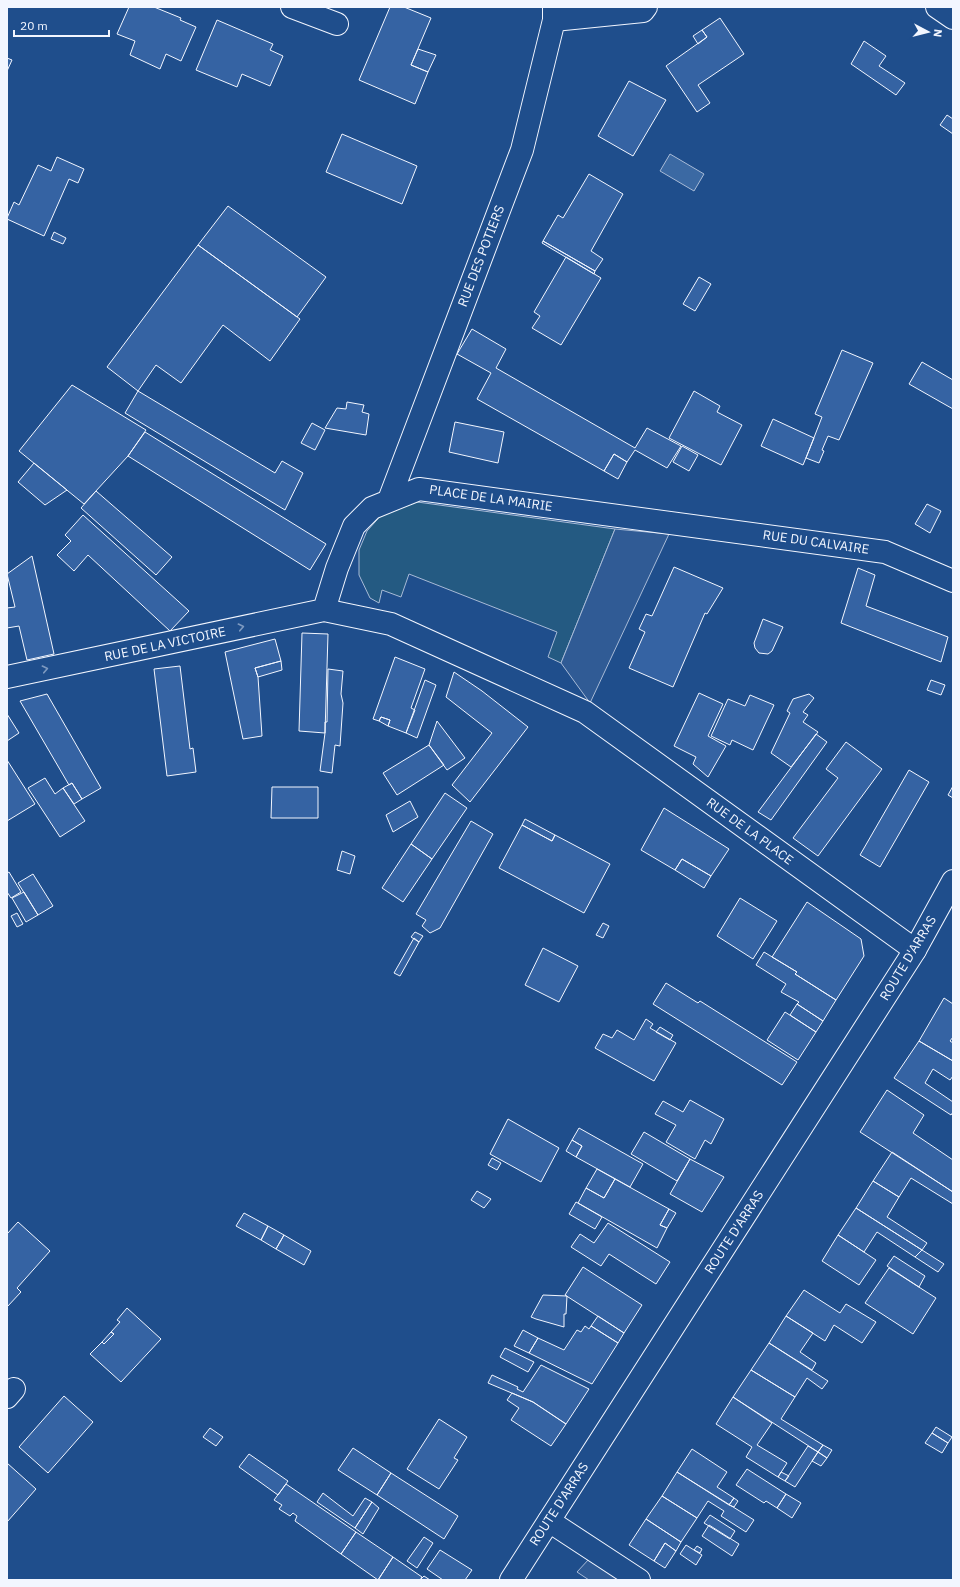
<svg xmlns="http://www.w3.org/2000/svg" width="960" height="1587" viewBox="0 0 960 1587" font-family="'IBM Plex Sans',sans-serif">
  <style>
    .green { fill: #245a82; stroke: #a8bbd7 }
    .parking { fill: #305b95; stroke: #a8bbd7 }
    .water { fill: #3b69a3; stroke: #a8bbd7 }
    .building { fill: #3563a3; stroke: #f2f6ff }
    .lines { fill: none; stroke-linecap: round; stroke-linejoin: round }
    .minor-casing { stroke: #f2f6ff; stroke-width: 24 }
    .major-casing { stroke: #f2f6ff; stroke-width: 24 }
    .minor { stroke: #1f4e8c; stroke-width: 22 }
    .major { stroke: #1f4e8c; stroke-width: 22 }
    .oneway { stroke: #7e9ac0 }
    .labels { text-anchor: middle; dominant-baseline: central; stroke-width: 3; stroke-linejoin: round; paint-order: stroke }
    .street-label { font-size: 13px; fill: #f2f6ff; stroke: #1f4e8c }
  </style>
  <rect width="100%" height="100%" fill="#1f4e8c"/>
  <!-- green -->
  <path class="green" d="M410 501 615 529 561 663 548 657 557 632 409 574 401 597 382 590 379 603 370 598 359 575V550L367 531 384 512Z"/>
  <!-- parking -->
  <path class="parking" d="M615 529 669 534 590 703 561 663Z
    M589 1559 621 1580H589L577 1572Z"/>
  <!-- water -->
  <path class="water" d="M670 154 704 174 694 191 660 171Z"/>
  <!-- building -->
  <path class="building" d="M129 7H154L181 18 180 20 196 27 181 61 166 54 160 69 130 55 135 41 117 34Z
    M390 7H404L431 18 411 65 428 72 415 104 359 80Z
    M720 18 744 54 698 85 710 103 697 112 666 66 707 37 702 30Z
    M217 20 273 44 270 50 283 56 270 86 242 74 237 87 196 70Z
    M702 30 707 37 698 44 693 36Z
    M864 41 886 56 879 66 905 83 896 95 851 64Z
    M418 49 436 55 428 72 411 65Z
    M7 58 12 60 7 71Z
    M629 81 666 100 633 156 598 136Z
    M947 115 953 119V134L940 125Z
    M342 134 417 166 402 204 326 172Z
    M57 157 84 169 78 183 69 179 44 236 7 219V218L14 202 19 205 38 165 51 171Z
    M589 174 623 194 591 251 603 259 595 271 543 241 558 215 563 218Z
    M228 206 326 277 297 317 198 245Z
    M54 232 66 238 63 244 51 239Z
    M543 241 595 271 594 274 542 243Z
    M198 245 300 319 270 361 223 325 181 383 156 365 138 391 107 367Z
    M566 257 601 278 561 345 532 328 540 316 534 312Z
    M699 277 711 284 695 311 683 304Z
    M472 329 506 349 496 368 635 448 647 428 681 446 667 468 635 450 627 462 614 454 604 471 477 399 491 373 457 354Z
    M842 350 873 363 839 440 828 436 822 450 824 451 819 463 806 458 822 417 815 414Z
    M922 362 953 380V409L909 384Z
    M72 385 146 430 128 456 84 504 19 451Z
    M138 391 275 473 282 461 303 473 285 510 125 413Z
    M694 391 720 406 717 412 742 425 721 465 669 438Z
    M347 402 364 405 362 412 369 414 366 435 325 428 337 408 346 409Z
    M773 419 814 438 803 465 761 446Z
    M455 422 504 432 498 463 449 452Z
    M312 423 325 430 315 450 301 443Z
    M145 432 326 544 310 570 128 456Z
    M682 446 698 455 689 471 673 462Z
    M614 454 627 462 618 479 604 471Z
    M34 463 67 490 45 505 18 482Z
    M96 491 172 557 156 575 81 508Z
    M927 504 941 511 930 533 915 524Z
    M83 515 189 611 170 631 88 555 74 571 57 555 71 541 65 535Z
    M32 556 54 654 27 660 19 626 7 628V608L15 607 7 574Z
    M674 567 723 588 707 614 705 613 673 687 629 668 645 632 639 629 646 614 652 616Z
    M858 568 875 575 866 606 948 637 941 662 841 623Z
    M763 619 783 627 772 651 768 654 759 653 755 648 754 643Z
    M302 633 328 634 325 733 299 731Z
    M275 639 281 661 255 668 258 677 262 736 243 739 225 652Z
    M395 657 425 669 411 708 415 710 406 733 388 726 390 720 381 717 379 721 373 719Z
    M281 661 282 670 258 677 255 668Z
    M180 666 190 749 193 748 196 772 167 776 154 669Z
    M328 669 343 671 341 694 343 703 340 746 335 745 332 773 320 771 325 733V722H327Z
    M454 672 482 691 528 727 470 802 452 785 492 733 446 697Z
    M425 680 436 685 417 738 406 733Z
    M931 680 945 685 941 695 927 690Z
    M699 693 723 704 708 736 726 746 708 777 693 764 696 757 674 746Z
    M47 694 101 788 82 799 72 783 69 785 20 701Z
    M809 694 814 698 803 712 808 715 803 722 818 732 791 767 771 753 790 713 787 711 793 699Z
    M750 695 774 705 753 750 732 740 730 745 711 736 728 699 745 706Z
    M7 714 19 733 7 741Z
    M381 717 390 720 388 726 379 721Z
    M437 721 465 758 447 770 429 745Z
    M816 734 827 742 771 820 758 812Z
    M846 742 882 769 818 856 793 838 838 778 826 769Z
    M429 745 444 765 397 795 383 773Z
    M7 760 35 804 7 821Z
    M909 770 929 782 880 867 860 855Z
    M45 778 55 794 63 788 85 821 60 837 28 788Z
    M72 783 82 799 74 804 63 788Z
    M953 786V798L948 795Z
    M272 787H318V818H271Z
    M445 793 467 808 432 859 411 844Z
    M410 801 418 817 393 832 386 815Z
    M664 808 729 849 711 876 682 859 675 870 641 850Z
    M525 819 555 835 552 841 522 825Z
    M471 821 493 834 440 928 430 933 422 926 426 920 416 914Z
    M522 825 552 841 555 835 610 864 584 913 499 868Z
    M411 844 432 859 403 902 382 888Z
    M342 851 355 856 350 874 337 870Z
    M682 859 711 876 704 888 675 870Z
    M9 872 21 892 11 898 7 892V873Z
    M33 874 53 906 38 915 18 883Z
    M24 892 38 915 26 922 12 898Z
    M740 898 777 921 753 959 717 936Z
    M807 902 861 939 864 956 836 1000 795 974 797 972 772 957Z
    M17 913 23 924 17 927 11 916Z
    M603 923 609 926 603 938 596 935Z
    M415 932 423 936 419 942 411 937Z
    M414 938 419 942 400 976 394 973Z
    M543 948 578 966 559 1002 525 985Z
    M764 952 797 972 795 974 836 1000 823 1021 797 1004 799 1002 781 992 786 984 756 965Z
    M666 983 698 1003 700 1001 797 1062 782 1085 653 1004Z
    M944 998 953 1004V1037L950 1041 953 1043V1061L919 1041Z
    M797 1004 823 1021 816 1032 790 1015Z
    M785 1012 816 1032 798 1060 767 1040Z
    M646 1019 653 1024 650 1028 676 1043 654 1081 595 1048 603 1034 612 1038 617 1030 634 1040Z
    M660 1027 673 1035 670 1040 656 1032Z
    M919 1041 953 1061V1076L950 1080 933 1069 925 1083 953 1102V1112L951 1115 894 1078Z
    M887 1090 924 1115 913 1133 953 1160V1192L860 1132Z
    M690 1100 724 1119 711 1144 705 1140 695 1159 666 1142 676 1125 655 1114 663 1101 683 1112Z
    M508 1119 559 1148 541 1182 490 1154Z
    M579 1128 643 1164 630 1187 576 1157 582 1146 572 1140Z
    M644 1132 690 1159 677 1181 631 1154Z
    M572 1140 582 1146 576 1157 566 1151Z
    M892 1152 953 1192V1204L911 1178 899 1197 873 1181Z
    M492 1158 501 1163 497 1170 488 1165Z
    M690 1159 724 1177 702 1212 670 1194Z
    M597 1169 615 1179 604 1198 586 1188Z
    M615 1179 669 1209 660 1225 667 1228 657 1248 578 1203 586 1188 604 1198Z
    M873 1181 899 1197 887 1217 927 1243 922 1250 856 1208Z
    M477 1191 491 1199 484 1208 471 1200Z
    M576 1202 602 1217 595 1229 569 1214Z
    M856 1208 922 1250 915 1257 877 1232 864 1252 838 1235Z
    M669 1209 676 1213 667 1228 660 1225Z
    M244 1213 268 1226 261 1240 236 1226Z
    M18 1222 50 1251 17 1288 21 1292 7 1307V1234Z
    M608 1223 670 1262 656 1284 609 1254 601 1266 571 1247 580 1234 594 1243Z
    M268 1226 284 1235 276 1249 261 1240Z
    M284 1235 311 1251 304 1265 276 1249Z
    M838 1235 876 1260 859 1285 822 1261Z
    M922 1250 944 1264 938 1272 915 1257Z
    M894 1256 925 1276 919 1287 887 1266Z
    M583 1267 642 1305 624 1333 565 1295Z
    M889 1268 936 1298 913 1334 865 1303Z
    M804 1290 840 1313 846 1304 876 1322 862 1343 834 1325 825 1341 786 1316Z
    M543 1295 567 1296 566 1314H564V1327L536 1319 531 1317Z
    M127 1308 161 1339 121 1382 90 1354 102 1342 104 1344 114 1334 111 1332 120 1322 117 1320Z
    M598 1316 624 1333 618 1343 591 1326Z
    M786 1316 813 1333 800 1352 816 1363 812 1370 769 1343Z
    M585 1326 589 1329 591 1326 618 1343 592 1384 529 1353 538 1338 564 1350 577 1330 581 1332Z
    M523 1330 538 1338 529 1353 514 1346Z
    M111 1332 114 1334 104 1344 102 1342Z
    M769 1343 828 1381 822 1389 807 1378 795 1397 751 1370Z
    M505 1348 534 1362 528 1372 500 1357Z
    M541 1365 589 1389 566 1424 533 1402 488 1383 492 1375 518 1387 517 1389 523 1392Z
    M751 1370 795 1397 781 1419 823 1445 818 1452 733 1397Z
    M512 1393 533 1402 566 1424 551 1446 511 1420 519 1408 507 1400Z
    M64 1396 93 1422 48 1473 19 1447Z
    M733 1397 772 1423 757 1445 787 1463 778 1477 746 1457 752 1447 716 1424Z
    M439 1419 467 1437 454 1458 458 1460 439 1489 407 1469Z
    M936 1427 952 1437 948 1443 932 1433Z
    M210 1428 223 1437 216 1446 203 1437Z
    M932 1433 948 1443 942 1453 925 1443Z
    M823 1445 832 1450 827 1458 818 1452Z
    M808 1446 818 1452 795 1487 785 1481Z
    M353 1448 391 1473 377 1495 338 1470Z
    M692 1449 727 1472 717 1487 734 1498 729 1505 677 1472Z
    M818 1452 827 1458 821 1466 812 1461Z
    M249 1454 288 1481 278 1495 239 1467Z
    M7 1463 36 1489 7 1522Z
    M747 1469 786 1494 777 1508 766 1501 764 1503 736 1485Z
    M677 1472 754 1520 746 1532 721 1516 724 1511 708 1501 697 1518 662 1496Z
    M781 1472 789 1476 785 1481 778 1477Z
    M391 1473 458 1516 444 1539 377 1495Z
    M286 1484 356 1532 341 1554 295 1521 297 1516 293 1513 290 1516 279 1509 282 1505 274 1500Z
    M323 1493 353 1516 365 1498 372 1502 355 1528 317 1502Z
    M786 1494 801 1503 792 1518 777 1508Z
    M662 1496 697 1518 681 1542 646 1519Z
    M734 1498 738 1501 734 1507 729 1505Z
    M372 1502 379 1508 363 1534 355 1528Z
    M710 1515 735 1531 730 1539 704 1523Z
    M646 1519 681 1542 676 1551 665 1543 654 1561 629 1545Z
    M709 1525 739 1544 732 1556 702 1536Z
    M356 1532 393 1557 378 1580 341 1554Z
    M424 1537 433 1543 417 1568 407 1561Z
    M665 1543 676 1551 665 1568 654 1561Z
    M686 1545 702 1555 696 1565 680 1554Z
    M697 1546 702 1549 700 1553 694 1550Z
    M440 1550 472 1570 465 1580H443L427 1569Z
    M393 1557 422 1577 420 1580H378Z
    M424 1576 430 1580H420Z"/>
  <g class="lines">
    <!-- minor casing -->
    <g class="minor-casing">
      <path id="minor" d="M292 7 337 24
        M937 7 953 18
        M554 20 643 11 646 7
        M389 500 522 150 554 20V7
        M7 677 324 610
        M915 950 585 712 391 624 324 610 337 568 354 526 372 508 419 489 885 552 953 581
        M7 1397 14 1389
        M549 1521 639 1580"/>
    </g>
    <!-- major casing -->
    <g class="major-casing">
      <path id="major" d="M511 1580 915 950 953 881"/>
    </g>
    <!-- minor -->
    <use href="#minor" class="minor"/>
    <!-- major -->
    <use href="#major" class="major"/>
  </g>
  <!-- one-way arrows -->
  <defs><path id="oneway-chevron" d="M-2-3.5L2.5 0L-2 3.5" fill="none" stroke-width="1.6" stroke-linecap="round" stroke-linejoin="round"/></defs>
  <g class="oneway">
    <use href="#oneway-chevron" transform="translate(241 627) rotate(-12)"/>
    <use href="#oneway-chevron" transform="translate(45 669) rotate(-12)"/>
  </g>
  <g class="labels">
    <!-- street labels -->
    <g class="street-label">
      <text transform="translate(481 256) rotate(-69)">RUE DES POTIERS</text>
      <text transform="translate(491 498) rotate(8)">PLACE DE LA MAIRIE</text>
      <text transform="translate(816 542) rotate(8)">RUE DU CALVAIRE</text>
      <text transform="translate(165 644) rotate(-12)">RUE DE LA VICTOIRE</text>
      <text transform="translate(750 831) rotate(36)">RUE DE LA PLACE</text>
      <text transform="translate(908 958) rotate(-59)">ROUTE D'ARRAS</text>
      <text transform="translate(734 1232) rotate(-57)">ROUTE D'ARRAS</text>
      <text transform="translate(559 1504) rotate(-57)">ROUTE D'ARRAS</text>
    </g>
  </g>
  <!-- border -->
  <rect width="960" height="1587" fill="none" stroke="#f2f6ff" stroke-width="16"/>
  <!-- north arrow -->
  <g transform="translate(928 32) rotate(97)" stroke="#1f4e8c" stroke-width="3" paint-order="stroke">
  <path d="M0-3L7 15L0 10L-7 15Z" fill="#f2f6ff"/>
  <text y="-6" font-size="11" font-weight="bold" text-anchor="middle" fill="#f2f6ff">N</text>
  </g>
  <!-- scale -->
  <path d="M14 30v6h95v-6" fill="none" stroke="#f2f6ff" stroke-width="2"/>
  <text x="20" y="30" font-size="12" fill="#f2f6ff" stroke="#1f4e8c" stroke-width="3" paint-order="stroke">20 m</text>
</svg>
